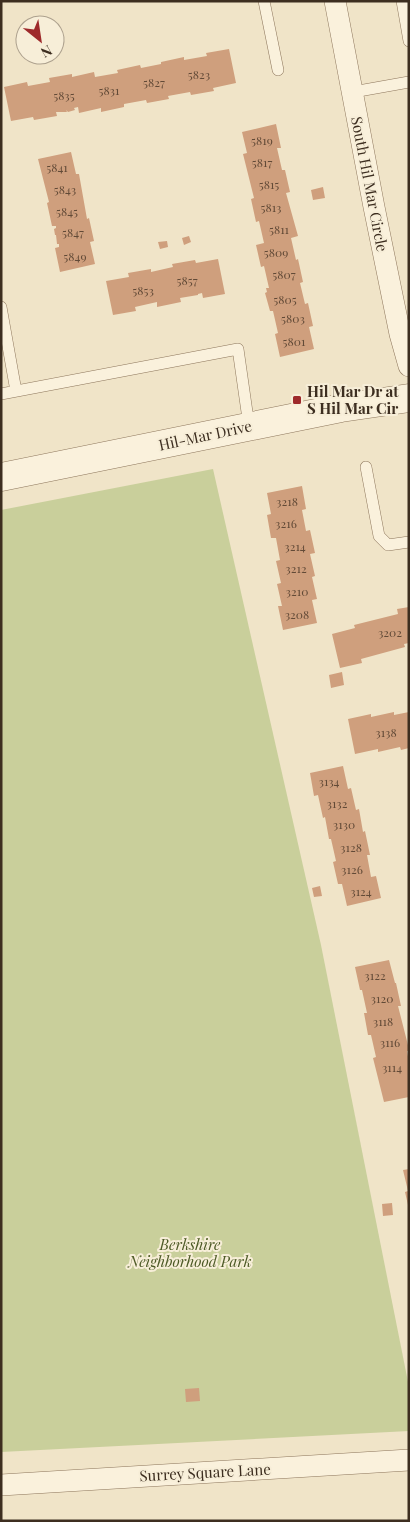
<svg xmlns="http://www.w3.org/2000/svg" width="410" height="1522" viewBox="0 0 410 1522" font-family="'Playfair Display',serif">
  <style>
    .green { fill: #c9cf9b }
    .building { fill: #cf9f7d }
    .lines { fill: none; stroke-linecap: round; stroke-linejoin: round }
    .service-casing { stroke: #8d765c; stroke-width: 12 }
    .minor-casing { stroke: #8d765c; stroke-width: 22 }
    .tertiary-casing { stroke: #8d765c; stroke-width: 29 }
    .service { stroke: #faf1dc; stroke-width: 11 }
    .minor { stroke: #faf1dc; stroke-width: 21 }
    .tertiary { stroke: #faf1dc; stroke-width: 28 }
    .poi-dot { fill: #9e2a2b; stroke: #f7eed8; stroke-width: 2 }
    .labels { text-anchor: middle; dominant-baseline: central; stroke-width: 4; stroke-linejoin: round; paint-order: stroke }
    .number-label { font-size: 12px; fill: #624a37 }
    .street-label { font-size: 15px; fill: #3d2e20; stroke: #f7eed8 }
    .poi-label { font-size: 15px; font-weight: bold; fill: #3d2e20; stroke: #f7eed8; text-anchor: start }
    .park-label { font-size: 15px; font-style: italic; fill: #4d5a26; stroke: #f7eed8 }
  </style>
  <rect width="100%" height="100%" fill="#f0e4c8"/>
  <!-- green -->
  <path class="green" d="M213 469 321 945 409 1387V1431L1 1452V510Z"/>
  <!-- building -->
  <path class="building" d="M229 49 236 83 213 88 214 91 191 95 190 92 168 96 169 99 147 103 146 100 124 104V107L101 112V108L79 113 78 107 74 108 75 110 68 112 66 110 67 112H56L57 116 34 120 33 117 11 121 4 87 27 82 28 86 50 82 49 78 72 74V77L94 72 95 77 118 73 117 70 140 65 141 68 161 64V62L184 57V60L207 56 206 53Z
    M276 124 281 148H277L282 170H285L290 192 286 193 298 236 291 238 296 260 298 259 303 282 300 283 305 304 308 303 313 326 309 327 314 349 280 357 275 334 278 333 273 311H270L265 293 267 292 266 288H269L264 266 261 267 256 245 264 243 259 221 256 222 251 199 254 198 243 154 247 153 242 132Z
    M71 152 76 174H79L87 219 89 218 94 241 90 242 95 264 60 272 55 248 59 247V244H57L56 235H55L54 229 56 228V226H52L47 203 49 202 38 159Z
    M323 187 325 198 313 200 311 190Z
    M189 236 191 242 184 245 182 238Z
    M167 241 168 247 160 249 158 242Z
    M218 259 225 294 203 298 202 293 198 294V295L180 298 181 302 157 307V302L135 307 136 311 113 315 106 281 129 277 128 273 151 269V272L173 267 172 264 195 260 196 263Z
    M302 486 306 509 302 510 306 531 310 530 315 553 310 554 315 576 312 577 317 599 312 600 317 623 283 630 278 606H282L277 584 281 583 276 561 280 560 276 538H271L267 515 271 514 267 493Z
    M409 607V643L404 644 405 647 361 659 362 663 340 668 332 634 355 628 354 625 398 614 397 609Z
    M342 672 344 685 331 688 329 675Z
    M394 712V715L409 712V748L401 750 400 747 378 752V749L355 754 348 719 371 714V717Z
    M343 766 348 789 351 788 356 810 359 809 363 832 365 831 370 855H367L371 877 376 876 381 898 347 906 342 884H338L333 862 336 861 331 839H329L325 817 323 818 318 795 314 796 310 773Z
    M320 886 322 896 314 897 312 888Z
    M389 960 395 983H396L401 1006H398L409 1049V1051H407L409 1062V1097L384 1102 373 1058 376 1057 371 1035H368L364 1013H367L362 990H360L355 967Z
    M409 1169V1204L408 1205 405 1192 408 1191 403 1170Z
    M392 1203 393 1215 383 1216 382 1204Z
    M199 1388 200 1401 186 1402 185 1389Z"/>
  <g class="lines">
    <!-- service casing -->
    <g class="service-casing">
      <path id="service" d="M264 1 278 70
        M402 1 409 41
        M353 92 409 82
        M1 307 16 391
        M1 394 238 349 249 426
        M366 467 379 536 388 545 409 542"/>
    </g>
    <!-- minor casing -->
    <g class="minor-casing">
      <path id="minor" d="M335 1 374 207 400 334 409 366
        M1 1485 409 1460"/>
    </g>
    <!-- tertiary casing -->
    <g class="tertiary-casing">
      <path id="tertiary" d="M1 477 341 408 409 398"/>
    </g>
    <!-- service -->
    <use href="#service" class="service"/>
    <!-- minor -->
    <use href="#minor" class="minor"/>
    <!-- tertiary -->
    <use href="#tertiary" class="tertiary"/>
  </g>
  <!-- markers -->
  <rect class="poi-dot" x="292" y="395" width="10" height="10" rx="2.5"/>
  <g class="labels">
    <!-- number labels -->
    <g class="number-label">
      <text x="199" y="74">5823</text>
      <text x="154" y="82">5827</text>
      <text x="109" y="90">5831</text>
      <text x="64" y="95">5835</text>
      <text x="262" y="140">5819</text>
      <text x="262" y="162">5817</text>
      <text x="57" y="167">5841</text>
      <text x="269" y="184">5815</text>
      <text x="65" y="189">5843</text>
      <text x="271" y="207">5813</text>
      <text x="67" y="211">5845</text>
      <text x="279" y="229">5811</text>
      <text x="73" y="232">5847</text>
      <text x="276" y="252">5809</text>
      <text x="75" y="256">5849</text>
      <text x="284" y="274">5807</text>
      <text x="187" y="280">5857</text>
      <text x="143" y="290">5853</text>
      <text x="285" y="299">5805</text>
      <text x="293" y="318">5803</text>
      <text x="294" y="341">5801</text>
      <text x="287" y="501">3218</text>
      <text x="286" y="523">3216</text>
      <text x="295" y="546">3214</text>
      <text x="296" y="568">3212</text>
      <text x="297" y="591">3210</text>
      <text x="297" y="614">3208</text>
      <text x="390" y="632">3202</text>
      <text x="386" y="732">3138</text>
      <text x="329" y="781">3134</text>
      <text x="337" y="803">3132</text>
      <text x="344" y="824">3130</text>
      <text x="351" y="847">3128</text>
      <text x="352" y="869">3126</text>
      <text x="361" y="891">3124</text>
      <text x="375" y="975">3122</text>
      <text x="382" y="998">3120</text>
      <text x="383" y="1021">3118</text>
      <text x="390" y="1042">3116</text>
      <text x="392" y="1067">3114</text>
    </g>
    <!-- street labels -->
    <g class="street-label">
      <text transform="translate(370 184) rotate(79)">South Hil Mar Circle</text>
      <text transform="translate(205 435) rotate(-12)">Hil-Mar Drive</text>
      <text transform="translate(205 1472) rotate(-3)">Surrey Square Lane</text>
    </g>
    <!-- poi labels -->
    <g class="poi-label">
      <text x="307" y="391">Hil Mar Dr at<tspan x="307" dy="17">S Hil Mar Cir</tspan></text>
    </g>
    <!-- park labels -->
    <g class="park-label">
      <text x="190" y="1244">Berkshire<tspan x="190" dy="17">Neighborhood Park</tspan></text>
    </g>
  </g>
  <!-- border -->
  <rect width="410" height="1522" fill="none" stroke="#3d2e20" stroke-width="5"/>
  <!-- north arrow -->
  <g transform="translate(40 40) rotate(150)"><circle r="24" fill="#f7eed8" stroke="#ada18e"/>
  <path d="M0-4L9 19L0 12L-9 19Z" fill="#9e2a2b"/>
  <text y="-8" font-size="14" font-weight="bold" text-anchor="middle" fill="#3d2e20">N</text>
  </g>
</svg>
